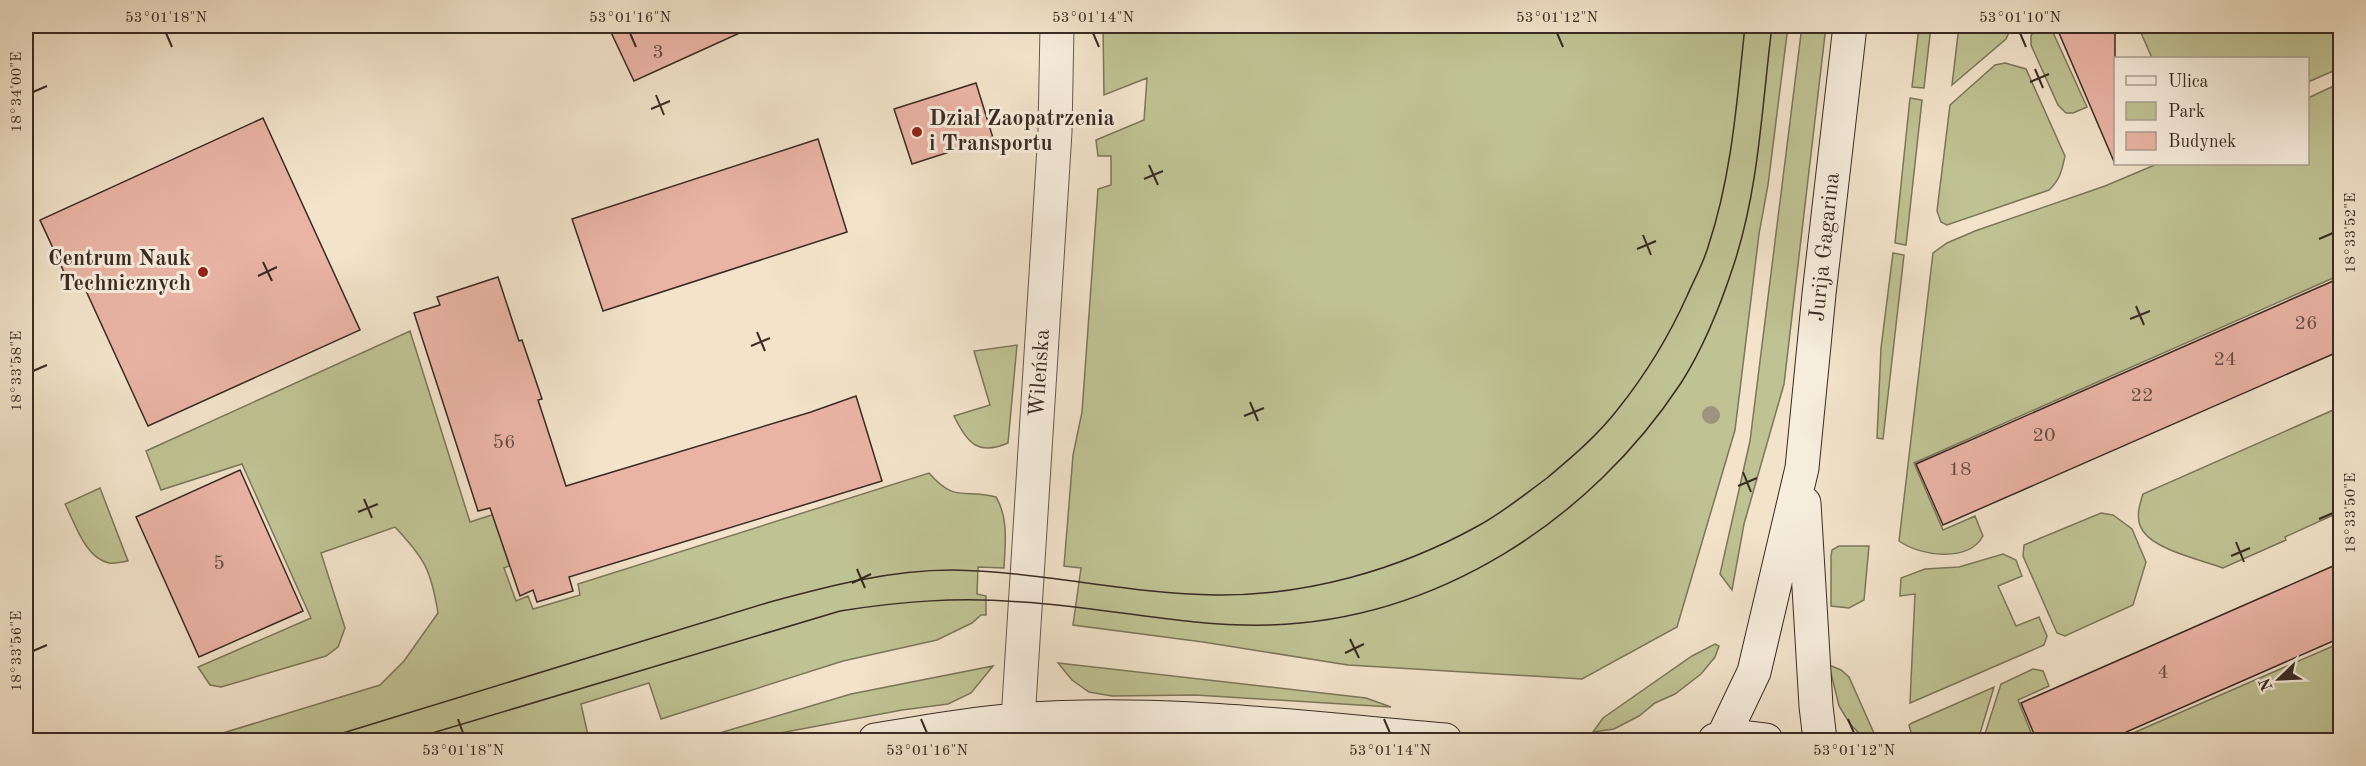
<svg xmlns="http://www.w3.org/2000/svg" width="2366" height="766" viewBox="0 0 2366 766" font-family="'Old Standard TT',serif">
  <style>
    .green { fill: #bfc293; stroke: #7c765b; stroke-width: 1.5 }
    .building { fill: #eab4a5; stroke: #392b23; stroke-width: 1.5 }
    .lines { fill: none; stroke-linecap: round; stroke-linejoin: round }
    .street-casing { stroke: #67594d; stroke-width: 35 }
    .secondary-casing { stroke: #392b23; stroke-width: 35 }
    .street { stroke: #f7eddd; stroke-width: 33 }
    .secondary { stroke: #f7eddd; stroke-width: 33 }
    .tram { stroke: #392b23; stroke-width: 1.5 }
    .tree { fill: #9e937e }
    .ticks { fill: none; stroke: #392b23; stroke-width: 2 }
    .poi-dot { fill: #8f2418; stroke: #f7eddd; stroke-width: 2 }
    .labels { text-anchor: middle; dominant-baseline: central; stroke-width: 6; stroke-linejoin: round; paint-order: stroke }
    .number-label { font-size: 20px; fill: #654d44 }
    .poi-label { font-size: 22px; font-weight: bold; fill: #392b23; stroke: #f7eddd; text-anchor: start }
    .street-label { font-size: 22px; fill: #392b23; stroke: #f7eddd }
    .neatline { fill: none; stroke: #392b23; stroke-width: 2 }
    .ticks-label { font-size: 15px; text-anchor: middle; fill: #392b23 }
  </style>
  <rect width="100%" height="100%" fill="#f2e3ca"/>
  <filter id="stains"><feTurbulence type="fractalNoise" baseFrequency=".00333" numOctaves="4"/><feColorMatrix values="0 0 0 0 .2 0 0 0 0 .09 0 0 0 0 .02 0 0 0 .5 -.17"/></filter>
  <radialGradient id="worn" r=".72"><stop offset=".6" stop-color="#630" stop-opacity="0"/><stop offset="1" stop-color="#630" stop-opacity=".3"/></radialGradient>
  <!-- green -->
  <path class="green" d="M1103 26H1788L1768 185 1759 234 1735 430 1677 627 1582 679 1348 665 1203 642 1073 625 1081 568 1064 566 1073 455 1082 412 1098 189 1111 185V156H1098L1096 140 1144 120 1147 78 1104 95Z
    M1802 26H1826L1784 384 1744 524 1732 590 1720 574 1750 441Z
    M1919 26H1931L1924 88 1912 87Z
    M1959 26H2008L2010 30 2006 39 1952 85Z
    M2036 26H2050L2087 107 2073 113H2066L2058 105 2031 45V36Z
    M2138 26H2340V68L2308 82V58H2152Z
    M2005 63 2026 69 2065 156C2062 170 2060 180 2049 190L1947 225 1941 222 1937 211 1950 105 1995 65Z
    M2340 83V275L1914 463 1943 530 1975 516 1983 536C1968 563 1920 556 1899 541L1933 253 1947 243 1975 231 2105 186 2157 164H2308V98Z
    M1910 98 1922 100 1906 245 1895 243Z
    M1893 253 1904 255 1883 439 1877 438 1881 348Z
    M410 331 470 522 501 512 516 563 504 568 516 601 528 596 533 609 580 595 578 584 929 473C956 504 964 488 996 497 1009 519 1005 544 1004 568L978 567 977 594 986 596V615H981L972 623 937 640 843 661 661 719 649 683 581 704 589 740H200L380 685 404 661 438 613C431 570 425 559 395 527L321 553 345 628 338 647 326 656 221 687 210 685 198 667 311 618 242 464 161 490 146 451Z
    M1017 345 1008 443C978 456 967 443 954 416L990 405 974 351Z
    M2340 407V512L2285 537 2286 540 2223 568C2202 560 2155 550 2143 531 2135 520 2139 506 2143 494Z
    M100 488 128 561C122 562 115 564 109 563 85 558 75 523 65 504Z
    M2101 513 2113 515 2132 529 2146 562 2133 605 2065 636 2057 633 2023 556 2024 545Z
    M1839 546H1869L1864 600 1849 608 1831 606V556L1832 550Z
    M2003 554 2016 560 2022 576 1998 586 2016 626 2039 617 2047 636 2044 645 1910 703 1915 594 1900 596 1901 578 1925 569 1959 567Z
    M2340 643V740H2117Z
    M1715 644 1719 646 1715 657 1701 674 1675 694 1655 703 1639 716 1614 729 1593 732 1603 718 1692 656Z
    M1058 663 1366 698 1391 707 1195 695 1112 696 1089 692 1072 680Z
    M1829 665 1841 670 1849 677 1877 740H1866L1850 724 1839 706Z
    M993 666 971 693 948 704 902 710 744 740H696L851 694Z
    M2033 669 2043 671 2049 686 2018 700 2034 740H1983L2001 684Z
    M1994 687 1978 740H1913L1909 725 1912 723Z"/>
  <!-- building -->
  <path class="building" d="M608 26H755L634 81Z
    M2056 26H2115V164Z
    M976 83 993 138 912 164 894 109Z
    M263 118 360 330 148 426 81 280 70 285 40 220Z
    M818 139 847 232 603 311 572 219Z
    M498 277 519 341 522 340 542 399 538 400 566 486 811 412 856 396 882 481 569 577 573 591 537 602 533 590 520 596 490 508 478 511 414 313 440 305 437 297Z
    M2340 278V351L1943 525 1916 464Z
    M240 470 303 611 199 657 136 517Z
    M2340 563V638L2106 741H2037L2021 703Z"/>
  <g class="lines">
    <!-- street casing -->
    <g class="street-casing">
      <path id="street" d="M1018 720 1055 132 1057 26"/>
    </g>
    <!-- secondary casing -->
    <g class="secondary-casing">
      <path id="secondary" d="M1804 503 1816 706 1820 740
        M1722 739 1754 672 1802 468 1819 294 1850 26
        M875 740C922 733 970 723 1019 720 1160 709 1304 728 1445 740
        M1715 740 1750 738 1766 740"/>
    </g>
    <!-- street -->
    <use href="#street" class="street"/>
    <!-- secondary -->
    <use href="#secondary" class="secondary"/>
    <!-- tram -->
    <path class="tram" d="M320 740 770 602C829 586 889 570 952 570 1040 571 1127 594 1216 595 1306 596 1398 570 1476 527 1501 514 1524 495 1547 478 1572 457 1598 435 1618 409 1646 374 1669 336 1687 296 1694 280 1703 264 1708 247 1732 175 1737 100 1745 26
      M409 740 840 611C903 601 958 597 1022 602 1105 607 1185 627 1269 625 1437 620 1590 521 1681 383 1704 347 1721 304 1734 264 1759 188 1762 105 1772 26"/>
  </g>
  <!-- trees -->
  <circle class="tree" cx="1711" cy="415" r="9"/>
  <!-- ticks -->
  <path class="ticks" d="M166 33 172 47M630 33 636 47M1093 33 1099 47M1557 33 1563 47M2020 33 2026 47M2035 69 2043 88M2030 82 2049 74M33 92 47 86M656 95 664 115M651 109 670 101M1149 165 1158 185M1144 179 1163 171M1643 235 1651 255M2319 239 2333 233M1637 249 1656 241M263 262 272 281M258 276 277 267M2136 306 2144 325M2130 319 2150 311M757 332 765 351M751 346 770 338M33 371 47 365M1250 402 1258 421M1244 416 1264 408M1743 472 1751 492M1738 486 1757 478M364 499 372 518M358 512 378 504M2319 519 2333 513M2236 542 2244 562M2231 556 2250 548M857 569 865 588M852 583 871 574M1350 639 1359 658M33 651 47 645M1345 653 1364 644M458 719 463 733M921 719 927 733M1384 719 1390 733M1848 719 1854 733"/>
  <!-- markers -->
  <g class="poi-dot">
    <circle cx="917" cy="132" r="6"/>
    <circle cx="203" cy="272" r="6"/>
  </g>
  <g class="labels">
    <!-- number labels -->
    <g class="number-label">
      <text x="658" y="53">3</text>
      <text x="2306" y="324">26</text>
      <text x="2225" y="360">24</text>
      <text x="2142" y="396">22</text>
      <text x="2044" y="436">20</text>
      <text x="504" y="443">56</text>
      <text x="1960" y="470">18</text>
      <text x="219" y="564">5</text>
      <text x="2163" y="673">4</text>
    </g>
    <!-- poi labels -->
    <g class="poi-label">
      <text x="929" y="119">Dział Zaopatrzenia<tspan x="929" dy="25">i Transportu</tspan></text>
      <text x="191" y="259" text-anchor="end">Centrum Nauk<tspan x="191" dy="25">Technicznych</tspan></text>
    </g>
    <!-- street labels -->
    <g class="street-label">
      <text transform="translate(1825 247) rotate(-84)">Jurija Gagarina</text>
      <text transform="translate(1040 373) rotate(-86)">Wileńska</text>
    </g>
  </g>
  <!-- margin -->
  <rect width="2366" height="766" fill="none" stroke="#f2e3ca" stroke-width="66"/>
  <!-- legend -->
  <rect x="2114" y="57" width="195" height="108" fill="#f7eddd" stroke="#ab9f93" stroke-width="1.5"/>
  <rect x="2126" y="76" width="30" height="9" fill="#f7eddd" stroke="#ab9f93" stroke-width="1.5"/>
  <text x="2168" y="87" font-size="18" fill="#392b23">Ulica</text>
  <rect x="2126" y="102" width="30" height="18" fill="#bfc293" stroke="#ab9f93" stroke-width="1.5"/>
  <text x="2168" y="117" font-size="18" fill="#392b23">Park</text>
  <rect x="2126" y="132" width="30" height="18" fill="#eab4a5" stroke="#ab9f93" stroke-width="1.5"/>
  <text x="2168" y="147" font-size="18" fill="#392b23">Budynek</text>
  <!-- north arrow -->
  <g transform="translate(2279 679) rotate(247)" stroke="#f7eddd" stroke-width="4.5" paint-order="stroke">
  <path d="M0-4.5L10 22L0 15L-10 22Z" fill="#392b23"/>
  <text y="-9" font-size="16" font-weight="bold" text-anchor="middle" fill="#392b23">N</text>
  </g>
  <rect x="33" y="33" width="2300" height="700" class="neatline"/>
  <g class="ticks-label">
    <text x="166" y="22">53°01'18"N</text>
    <text x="630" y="22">53°01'16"N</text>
    <text x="1093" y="22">53°01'14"N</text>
    <text x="1557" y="22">53°01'12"N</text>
    <text x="2020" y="22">53°01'10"N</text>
    <text transform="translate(16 92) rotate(-90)" y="5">18°34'00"E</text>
    <text transform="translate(2350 233) rotate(-90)" y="5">18°33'52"E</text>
    <text transform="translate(16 371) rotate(-90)" y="5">18°33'58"E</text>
    <text transform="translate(2350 513) rotate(-90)" y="5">18°33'50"E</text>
    <text transform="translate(16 651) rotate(-90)" y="5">18°33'56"E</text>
    <text x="463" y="755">53°01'18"N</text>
    <text x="927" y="755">53°01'16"N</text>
    <text x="1390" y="755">53°01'14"N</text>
    <text x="1854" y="755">53°01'12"N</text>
  </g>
  <rect width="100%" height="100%" filter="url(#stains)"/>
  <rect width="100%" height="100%" fill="url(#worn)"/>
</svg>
